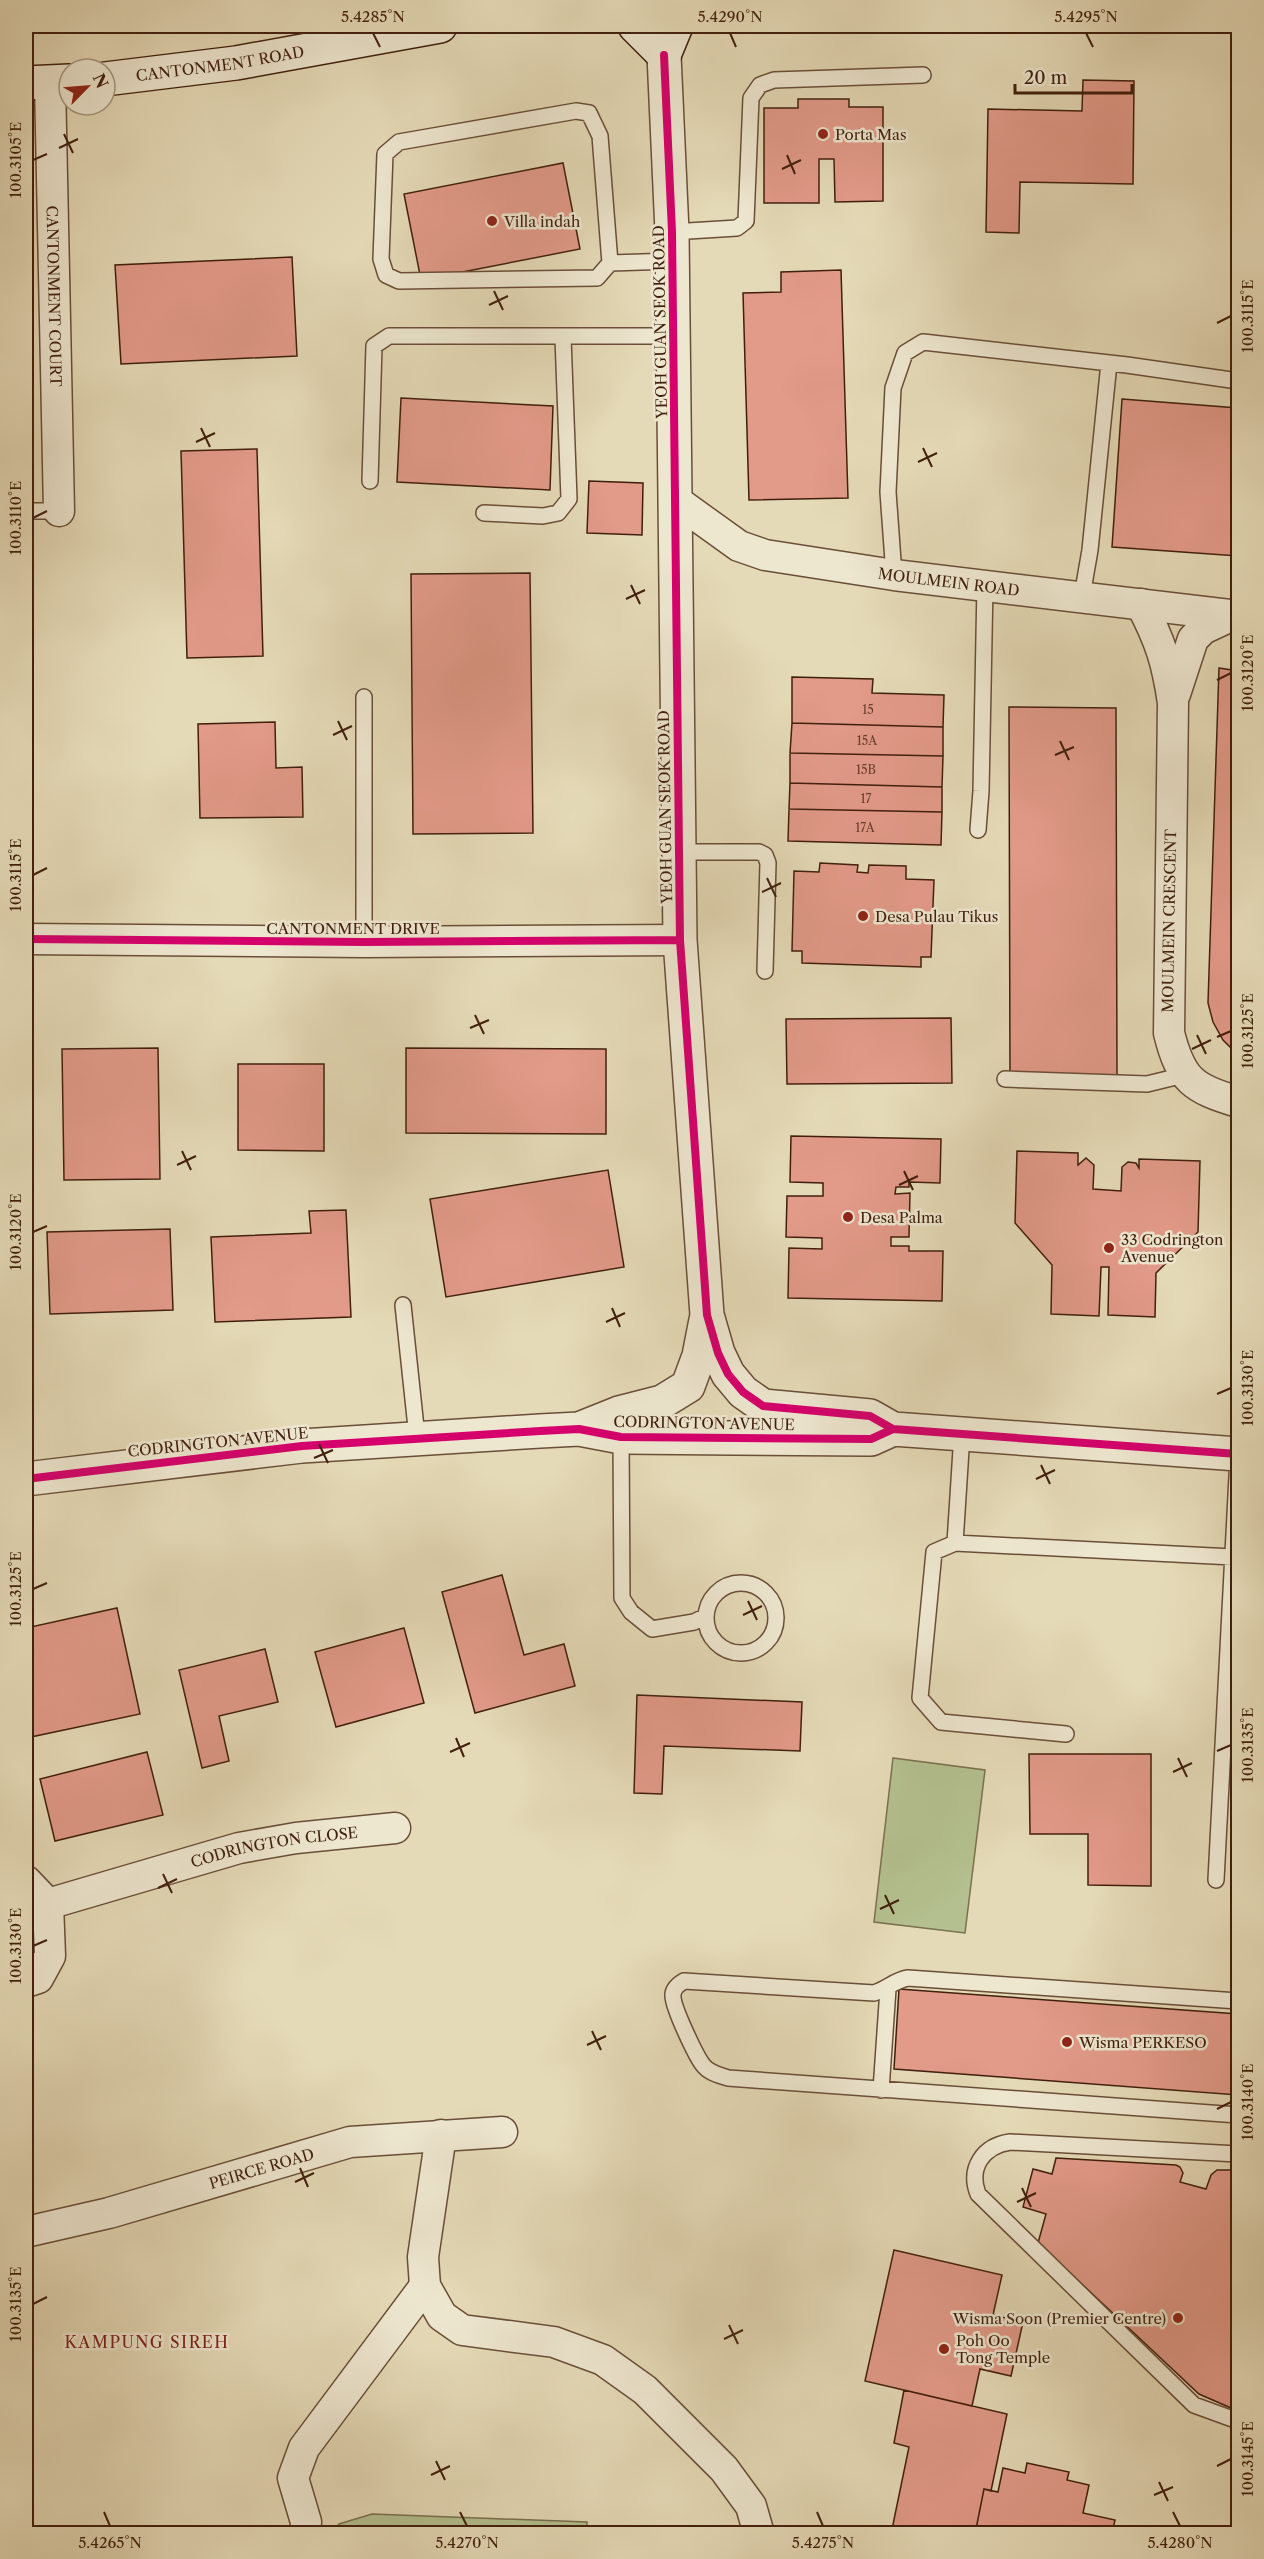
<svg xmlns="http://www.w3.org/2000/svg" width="1264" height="2559" viewBox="0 0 1264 2559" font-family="'Libre Caslon Text',serif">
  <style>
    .green { fill: #b4c08f; stroke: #7a704e; stroke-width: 1.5 }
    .building { fill: #e29a89; stroke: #411f0d; stroke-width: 1.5 }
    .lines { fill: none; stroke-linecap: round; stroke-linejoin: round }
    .service-casing { stroke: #6a4e38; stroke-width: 18 }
    .minor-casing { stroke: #6a4e38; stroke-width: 33 }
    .tertiary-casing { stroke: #6a4e38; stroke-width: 36 }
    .secondary-casing { stroke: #411f0d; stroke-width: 36 }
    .service { stroke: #eee7d0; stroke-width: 15 }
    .minor { stroke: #eee7d0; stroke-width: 30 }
    .tertiary { stroke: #eee7d0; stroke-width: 33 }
    .secondary { stroke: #eee7d0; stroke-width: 33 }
    .cycleway-casing { stroke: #eee7d0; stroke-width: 11 }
    .cycleway { stroke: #d6006c; stroke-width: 8 }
    .ticks { fill: none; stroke: #411f0d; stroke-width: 2 }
    .poi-dot { fill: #8f2418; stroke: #eee7d0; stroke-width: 2 }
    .labels { text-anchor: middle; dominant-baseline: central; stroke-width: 5; stroke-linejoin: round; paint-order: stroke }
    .number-label { font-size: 12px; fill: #693e2c }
    .street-label { font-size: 15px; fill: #411f0d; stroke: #eee7d0 }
    .poi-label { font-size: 15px; fill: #411f0d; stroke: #eee7d0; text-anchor: start }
    .neighbourhood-label { font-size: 16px; letter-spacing: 1.5px; fill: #7a1f14; stroke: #eee7d0 }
    .neatline { fill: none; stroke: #411f0d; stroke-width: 2 }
    .ticks-label { font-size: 15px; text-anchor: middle; fill: #411f0d }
  </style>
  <rect width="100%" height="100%" fill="#e5dab7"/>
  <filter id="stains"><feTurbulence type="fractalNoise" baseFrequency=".00333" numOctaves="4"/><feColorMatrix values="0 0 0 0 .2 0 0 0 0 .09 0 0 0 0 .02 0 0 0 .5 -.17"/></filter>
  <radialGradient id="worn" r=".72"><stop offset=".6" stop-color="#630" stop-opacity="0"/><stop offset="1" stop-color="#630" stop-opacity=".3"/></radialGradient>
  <!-- green -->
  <path class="green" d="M893 1758 985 1770 965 1933 874 1922Z
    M372 2514 587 2522V2533H331L339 2524Z"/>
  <!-- building -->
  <path class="building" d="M1083 80 1134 81 1133 184 1020 182 1019 233 986 232 988 109 1082 111Z
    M798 99H849V107H883V201L835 202 834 159H819V203H764V108H798Z
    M563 163 580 249 421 280 404 194Z
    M292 257 297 356 121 364 115 265Z
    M841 270 848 498 749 500 743 293 781 292V272Z
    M401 398 553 406 550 490 397 482Z
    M1122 399 1238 408V556L1112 547Z
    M257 449 263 656 187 658 181 451Z
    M589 481 643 483 642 535 587 533Z
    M530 573 533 833 413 834 411 574Z
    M1219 668 1238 671V1055L1223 1040 1213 1022 1208 1003Z
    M792 677 873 679 872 693 944 695 943 727 792 723Z
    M1009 707 1116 708 1117 1076H1010Z
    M275 722 276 768 302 767 303 817 200 818 198 724Z
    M792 723 943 727V756L790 753Z
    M790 753 943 756 942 787 790 783Z
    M790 783 942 787V812L789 809Z
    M789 809 942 812 941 845 788 841Z
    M820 863 858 865 857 872 868 873 869 865 906 866V879L934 880 931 957H921V967L802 963V951H792L794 871 819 872Z
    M951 1018 952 1083 787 1084 786 1019Z
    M158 1048 160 1179 64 1180 62 1049Z
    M406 1048 606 1049V1134L406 1133Z
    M238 1064H324V1151L238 1150Z
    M791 1136 941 1139 940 1183 909 1182V1187H896L895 1194 910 1193 909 1237H891V1246H909V1251H943L942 1301 788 1298 789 1248 822 1249V1238L786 1237 787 1196H823V1183L790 1182Z
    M1017 1151 1078 1153V1165L1086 1158 1094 1165 1093 1189 1121 1191 1122 1167 1128 1162 1136 1163 1139 1168V1159L1200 1161 1198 1232 1156 1273 1155 1317 1108 1315 1109 1267H1101L1099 1316 1051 1314 1052 1265 1015 1223Z
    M608 1170 624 1267 446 1297 430 1199Z
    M346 1210 351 1317 215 1322 211 1237 311 1233 309 1211Z
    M170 1229 173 1310 50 1314 47 1232Z
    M502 1575 524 1655 564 1644 575 1686 475 1713 442 1592Z
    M117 1608 140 1714 26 1738V1628Z
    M404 1628 424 1703 336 1727 315 1652Z
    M265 1649 278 1702 219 1716 229 1761 202 1768 179 1670Z
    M637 1695 802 1702 800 1751 664 1746 662 1794 634 1793Z
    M147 1752 163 1815 55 1841 40 1779Z
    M1029 1754H1151V1886L1088 1885V1834H1030Z
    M899 1989 1238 2014V2095L894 2069Z
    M1056 2158 1176 2165 1180 2167 1183 2173 1180 2182 1206 2189 1211 2175 1217 2170H1238V2411L1199 2394 1038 2243 1046 2214 1023 2207 1033 2169 1052 2174Z
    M894 2250 1002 2275 993 2315 1023 2322 1011 2376 980 2369 972 2406 865 2381Z
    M904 2390 1007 2414 991 2491 984 2489 975 2534H891L909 2447 894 2443Z
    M1027 2463 1069 2472 1067 2480 1089 2485 1083 2513 1115 2520 1112 2534H975L984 2489 998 2492 1003 2468 1025 2473Z"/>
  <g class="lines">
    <!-- service casing -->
    <g class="service-casing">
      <path id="service" d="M672 232 737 228 746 221 751 98 760 85 774 80 923 75
        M610 263 600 136 589 113 576 111 399 142 385 154 381 259 386 275 399 281 597 278 610 263 673 261
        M370 481 374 346 389 336H674
        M26 511H59
        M484 513 543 516 558 513 569 499 563 338
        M894 575 888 492 893 388 905 353 923 342 1127 365 1238 381
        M1082 596 1090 550 1109 363
        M364 697V942
        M978 830 981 791 985 585
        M679 852H759L765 855 768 863 765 971
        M1005 1079 1147 1084 1184 1075
        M403 1305 417 1437
        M621 1437 622 1598 631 1612 652 1629 694 1622 706 1616
        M955 1543 962 1434
        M706 1618a35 35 0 1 1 70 0a35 35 0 1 1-70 0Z
        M1066 1734 941 1722 920 1698 934 1552 955 1543 1233 1557
        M1216 1880 1238 1457
        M1238 2001 908 1978C895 1980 887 1989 874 1993L684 1981C679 1984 673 1988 673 1995 672 2006 696 2056 703 2065 709 2073 719 2075 728 2078L1238 2115
        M881 2090 888 1989
        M1238 2154 1010 2142C983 2146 968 2168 978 2194L1194 2405 1238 2421"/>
    </g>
    <!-- minor casing -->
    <g class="minor-casing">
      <g id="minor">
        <path id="s1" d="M50 82 59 511"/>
        <path id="s2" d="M675 500 739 546 765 555 894 575 1238 616"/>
        <path d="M1141 604C1160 641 1167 661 1173 703L1169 1033C1181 1081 1193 1088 1238 1102"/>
        <path d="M1175 694 1193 639 1203 629 1233 615"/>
        <path d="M26 939 364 942 680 940"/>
        <path d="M26 1881 48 1904"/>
        <path id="s3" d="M48 1904 239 1848 296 1838 395 1828"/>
        <path d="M26 1982 38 1978 50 1956 48 1904"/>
        <path d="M441 2135 423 2257 425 2286 442 2316 462 2330 554 2342 603 2360 645 2390 724 2469 751 2506 759 2534"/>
        <path id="s4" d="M26 2232 109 2213 350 2142 502 2132"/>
        <path d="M305 2534 306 2522 293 2478 304 2448 425 2286"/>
      </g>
    </g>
    <!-- tertiary casing -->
    <g class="tertiary-casing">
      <path id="tertiary" d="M664 55 672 232 680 940 707 1315 718 1353 728 1374 743 1392 763 1406 870 1416 893 1429
        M579 1429 619 1413 662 1402 688 1386 699 1356 706 1320
        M26 1479 302 1446 540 1431 579 1429 621 1437 871 1439 893 1429 1238 1454"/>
    </g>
    <!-- secondary casing -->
    <g class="secondary-casing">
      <g id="secondary">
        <path d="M635 26 664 55 676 26"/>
        <path id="s5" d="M105 79 236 63 440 26"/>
        <path d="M26 83 69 81"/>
      </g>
    </g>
    <!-- service -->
    <use href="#service" class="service"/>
    <!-- minor -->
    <use href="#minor" class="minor"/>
    <!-- tertiary -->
    <use href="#tertiary" class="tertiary"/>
    <!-- secondary -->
    <use href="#secondary" class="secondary"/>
    <!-- cycleway casing -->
    <g class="cycleway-casing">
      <path id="cycleway" d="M664 55 672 232 680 940 707 1315 718 1353 728 1374 743 1392 763 1406 870 1416 893 1429
        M26 939 364 942 680 940
        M26 1479 302 1446 540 1431 579 1429 621 1437 871 1439 893 1429 1238 1454"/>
    </g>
    <!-- cycleway -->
    <use href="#cycleway" class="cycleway"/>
  </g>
  <!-- ticks -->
  <path class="ticks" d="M373 33 380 47M730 33 736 47M1086 33 1093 47M64 134 73 153M59 148 78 139M787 155 795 174M33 160 47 154M782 169 801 160M494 291 503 310M489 305 508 296M1217 323 1231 316M201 428 210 447M196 442 215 433M923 448 932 467M918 462 937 453M33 518 47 511M631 585 640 604M626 599 645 590M1217 680 1231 673M338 721 347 740M333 735 352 726M1060 741 1069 760M1055 755 1074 747M33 875 47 868M767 878 776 897M762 892 781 883M475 1015 484 1034M470 1028 489 1020M1197 1035 1206 1054M1217 1037 1231 1031M1192 1049 1211 1040M182 1151 191 1170M177 1165 196 1156M904 1171 913 1190M899 1185 918 1176M33 1232 47 1226M612 1308 620 1327M606 1322 625 1313M1217 1394 1231 1388M319 1444 328 1463M314 1458 333 1450M1041 1465 1050 1484M1036 1479 1055 1470M33 1589 47 1583M748 1601 757 1620M743 1615 762 1606M456 1738 464 1757M1217 1751 1231 1745M450 1752 470 1743M1178 1758 1187 1777M1173 1772 1192 1763M163 1874 172 1893M158 1888 177 1879M885 1895 894 1914M880 1909 899 1900M33 1946 47 1940M592 2031 601 2050M587 2045 606 2036M1217 2109 1231 2102M300 2168 308 2187M295 2182 314 2173M1022 2188 1031 2207M1017 2202 1036 2193M33 2304 47 2297M729 2325 738 2344M724 2339 743 2330M436 2461 445 2480M1217 2466 1231 2459M431 2475 450 2466M1159 2482 1168 2501M1154 2495 1173 2487M104 2512 110 2526M460 2512 467 2526M817 2512 823 2526M1173 2512 1180 2526"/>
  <!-- markers -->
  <g class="poi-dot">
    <circle cx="823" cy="134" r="6"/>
    <circle cx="492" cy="221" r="6"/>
    <circle cx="863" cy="916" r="6"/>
    <circle cx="848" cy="1217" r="6"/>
    <circle cx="1109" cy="1248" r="6"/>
    <circle cx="1067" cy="2042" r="6"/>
    <circle cx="1178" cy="2318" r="6"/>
    <circle cx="944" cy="2349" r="6"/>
  </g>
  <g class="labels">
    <!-- number labels -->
    <g class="number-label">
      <text x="868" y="709">15</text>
      <text x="867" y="740">15A</text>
      <text x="866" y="769">15B</text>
      <text x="866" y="798">17</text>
      <text x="865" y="827">17A</text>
    </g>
    <!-- street labels -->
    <g class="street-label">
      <text stroke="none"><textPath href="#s5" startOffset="116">CANTONMENT ROAD</textPath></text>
      <text stroke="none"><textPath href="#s1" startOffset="214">CANTONMENT COURT</textPath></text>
      <text transform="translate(660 322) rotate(-91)">YEOH GUAN SEOK ROAD</text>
      <text stroke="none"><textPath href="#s2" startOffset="292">MOULMEIN ROAD</textPath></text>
      <text transform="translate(665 807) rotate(-91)">YEOH GUAN SEOK ROAD</text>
      <text transform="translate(1169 921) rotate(-89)">MOULMEIN CRESCENT</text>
      <text x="353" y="928">CANTONMENT DRIVE</text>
      <text transform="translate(704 1423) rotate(1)">CODRINGTON AVENUE</text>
      <text transform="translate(218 1442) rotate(-6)">CODRINGTON AVENUE</text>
      <text stroke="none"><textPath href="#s3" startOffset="234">CODRINGTON CLOSE</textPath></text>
      <text stroke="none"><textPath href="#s4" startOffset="244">PEIRCE ROAD</textPath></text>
    </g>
    <!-- poi labels -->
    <g class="poi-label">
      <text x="835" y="134">Porta Mas</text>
      <text x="504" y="221">Villa indah</text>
      <text x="875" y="916">Desa Pulau Tikus</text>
      <text x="860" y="1217">Desa Palma</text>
      <text x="1121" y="1239">33 Codrington<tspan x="1121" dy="17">Avenue</tspan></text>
      <text x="1079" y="2042">Wisma PERKESO</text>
      <text x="1166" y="2318" text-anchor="end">Wisma Soon (Premier Centre)</text>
      <text x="956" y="2340">Poh Oo<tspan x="956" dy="17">Tong Temple</tspan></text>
    </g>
    <!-- neighbourhood labels -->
    <g class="neighbourhood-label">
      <text x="147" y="2342">KAMPUNG SIREH</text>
    </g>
  </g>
  <!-- margin -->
  <rect width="1264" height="2559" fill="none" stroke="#e5dab7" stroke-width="66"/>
  <!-- north arrow -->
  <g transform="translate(87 87) rotate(65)"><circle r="28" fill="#eee7d0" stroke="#a99782" stroke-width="1.5"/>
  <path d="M0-4.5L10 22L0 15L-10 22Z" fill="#8f2418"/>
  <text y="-9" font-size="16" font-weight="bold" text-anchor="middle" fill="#411f0d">N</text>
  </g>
  <!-- scale -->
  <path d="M1015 84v9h117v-9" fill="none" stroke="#411f0d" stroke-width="3"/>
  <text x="1024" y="84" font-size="18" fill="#411f0d" stroke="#eee7d0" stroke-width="4.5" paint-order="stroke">20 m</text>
  <rect x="33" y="33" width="1198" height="2493" class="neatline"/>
  <g class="ticks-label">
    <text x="373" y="22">5.4285°N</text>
    <text x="730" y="22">5.4290°N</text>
    <text x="1086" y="22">5.4295°N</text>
    <text transform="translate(16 160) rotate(-90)" y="5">100.3105°E</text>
    <text transform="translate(1248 316) rotate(-90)" y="5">100.3115°E</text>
    <text transform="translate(16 518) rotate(-90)" y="5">100.3110°E</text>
    <text transform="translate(1248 673) rotate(-90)" y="5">100.3120°E</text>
    <text transform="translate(16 875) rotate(-90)" y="5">100.3115°E</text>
    <text transform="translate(1248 1031) rotate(-90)" y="5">100.3125°E</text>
    <text transform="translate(16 1232) rotate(-90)" y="5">100.3120°E</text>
    <text transform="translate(1248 1388) rotate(-90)" y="5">100.3130°E</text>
    <text transform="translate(16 1589) rotate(-90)" y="5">100.3125°E</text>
    <text transform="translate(1248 1745) rotate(-90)" y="5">100.3135°E</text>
    <text transform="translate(16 1946) rotate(-90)" y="5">100.3130°E</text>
    <text transform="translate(1248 2102) rotate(-90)" y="5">100.3140°E</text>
    <text transform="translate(16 2304) rotate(-90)" y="5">100.3135°E</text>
    <text transform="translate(1248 2459) rotate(-90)" y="5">100.3145°E</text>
    <text x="110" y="2548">5.4265°N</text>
    <text x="467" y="2548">5.4270°N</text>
    <text x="823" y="2548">5.4275°N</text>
    <text x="1180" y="2548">5.4280°N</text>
  </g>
  <rect width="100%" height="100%" filter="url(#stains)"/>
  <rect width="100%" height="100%" fill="url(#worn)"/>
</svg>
